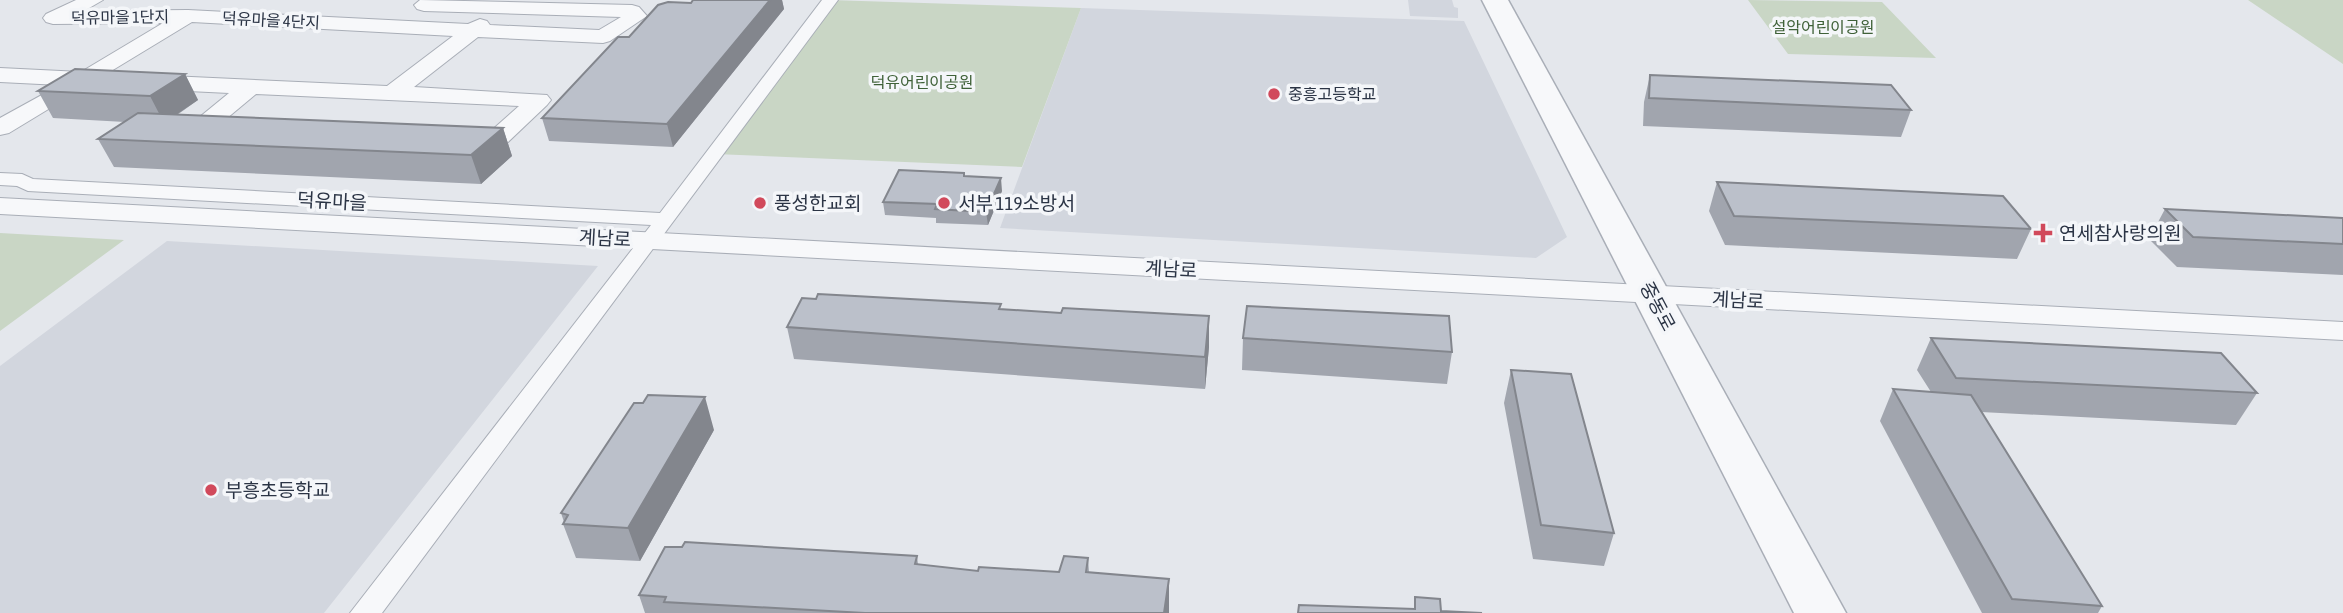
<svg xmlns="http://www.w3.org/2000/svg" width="2343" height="613" viewBox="0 0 2343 613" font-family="'Asap Condensed','Noto Sans KR',sans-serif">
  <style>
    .built { fill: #d2d6de }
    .green { fill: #c9d6c5 }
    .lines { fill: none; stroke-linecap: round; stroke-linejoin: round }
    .pedestrian-casing { stroke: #a9aeb7; stroke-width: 2 }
    .minor-casing { stroke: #a9aeb7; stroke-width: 2 }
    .tertiary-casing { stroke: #a9aeb7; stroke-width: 3 }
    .pedestrian { fill: #f7f8fa; fill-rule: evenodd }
    .minor { fill: #f7f8fa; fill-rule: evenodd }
    .tertiary { fill: #f7f8fa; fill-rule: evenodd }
    .wall { fill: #a1a5ae }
    .shaded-wall { fill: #83868d }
    .building { fill: #bbc0ca; stroke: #83868d; stroke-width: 2 }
    .poi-dot { fill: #d1495b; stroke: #f4f6f9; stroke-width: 2.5 }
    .labels { text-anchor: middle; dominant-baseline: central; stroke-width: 7; stroke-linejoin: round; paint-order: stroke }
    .far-street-label { font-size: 16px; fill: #2b3445; stroke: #f4f6f9 }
    .far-park-label { font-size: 16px; fill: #3f6138; stroke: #f4f6f9 }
    .far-poi-label { font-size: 16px; fill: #2b3445; stroke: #f4f6f9; text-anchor: start }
    .street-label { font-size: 19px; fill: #2b3445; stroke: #f4f6f9 }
    .poi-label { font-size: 19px; fill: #2b3445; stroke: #f4f6f9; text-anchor: start }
  </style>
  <rect width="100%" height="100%" fill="#e4e7ec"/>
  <!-- built -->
  <path class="built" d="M1408 0H1452L1454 7 1458 8V18L1410 16Z
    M1081 8 1464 21 1567 237 1536 258 1000 228Z
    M167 241 598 266 324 613H0V366Z"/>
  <!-- green -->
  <path class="green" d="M830 0 1081 8 1022 167 715 154Z
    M1748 0 1882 2 1936 58 1788 54Z
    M2248 0H2343V64Z
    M0 233 124 240 0 331Z"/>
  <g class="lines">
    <!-- pedestrian casing -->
    <g class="pedestrian-casing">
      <path id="pedestrian" d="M822 0H838L382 613H350L651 225 28 191 17 186 0 185V173L22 174 33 179 660 213Z"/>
    </g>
    <!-- minor casing -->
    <g class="minor-casing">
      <path id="minor" d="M76 0H103L84 11 188 10 468 24 480 19 487 21 490 25 599 30 621 17 424 11 417 9 414 5 420 0 632 5 639 7 647 16 610 41 603 43 478 37 414 87 547 95 551 100 547 105 507 143C491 147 473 146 457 142L454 137 457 132 492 130 519 106 256 94 226 119 239 121 243 126 239 131 231 133 196 130 192 125 196 120 229 93 148 89 140 87 137 82 140 77 148 75 387 86 453 36 192 22 9 133 0 135V118L60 85 0 82V68L81 72 163 23 53 24 46 22 43 18 46 14Z
        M0 198 2343 322V340L0 214Z"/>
    </g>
    <!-- tertiary casing -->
    <g class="tertiary-casing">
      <path id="tertiary" d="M1482 0H1508L1846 613H1794Z"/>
    </g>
    <!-- pedestrian -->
    <use href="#pedestrian" class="pedestrian"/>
    <!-- minor -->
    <use href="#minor" class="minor"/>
    <!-- tertiary -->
    <use href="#tertiary" class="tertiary"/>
  </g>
  <!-- wall -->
  <path class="wall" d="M693 0H782L784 9 673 147 549 141 542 118 629 37 691 3Z
    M185 74 198 100 177 115 503 128 512 156 481 184 114 167 98 139 125 122 53 118 38 91Z
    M1650 75 1911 110 1901 137 1643 126 1644 102Z
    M965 176 1002 191 988 225 936 223V218L885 215 883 202Z
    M1717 182 2031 229 2017 259 1725 245 1709 211Z
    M2165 209 2343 218V275L2177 267 2149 239Z
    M1001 309 1209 347 1205 389 794 359 787 327Z
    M1243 338 1452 352 1447 384 1242 370Z
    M1931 338 2257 393 2236 425 1981 412 2102 606 2098 613H1982L1880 421 1893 389 1931 392 1917 370Z
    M1511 370 1614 533 1604 566 1533 559 1504 403Z
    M714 430 640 561 576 558 563 524 564 522 561 513Z
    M917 556 918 564 978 571 1059 572 1088 558 1089 572 1169 579V613H645L639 595Z"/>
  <!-- shaded-wall -->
  <path class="shaded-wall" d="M770 0H782L784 9 673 147 667 124Z
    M185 74 198 100 164 123 150 96Z
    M503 128 512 156 481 184 471 155Z
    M1001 178 1002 191 988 225 986 212Z
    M1209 316V347L1205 389V357Z
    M705 397 714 430 640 561 628 528Z
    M1169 579V613H1164Z"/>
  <!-- building -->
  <path class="building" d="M693 0H770L667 124 542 118 618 37H629L658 5 668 2 691 3Z
    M75 69 185 74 150 96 38 91Z
    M1650 75 1891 85 1911 110 1649 98Z
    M138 113 503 128 471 155 98 139Z
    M899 170 964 173V176L1001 178 986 212 935 209 937 204 883 202Z
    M1717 182 2003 196 2031 229 1734 216Z
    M2165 209 2343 218V244L2193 237Z
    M818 294 1001 304 999 309 1061 313 1063 308 1209 316 1205 357 787 327 802 298 816 299Z
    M1247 306 1449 316 1452 352 1243 338Z
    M1931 338 2221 353 2257 393 1956 378Z
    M1511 370 1571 374 1614 533 1541 525Z
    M1893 389 1971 395 2102 606 2012 599Z
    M648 395 705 397 628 528 563 524 568 515 561 513 634 403H643Z
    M685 542 917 556 915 564 978 571 979 567 1059 572 1064 556 1088 558 1086 572 1169 579 1164 613H865L664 602 666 597 639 595 665 547H682Z
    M1415 597 1440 599 1441 611 1482 613H1298L1299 605 1415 609Z"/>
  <!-- markers -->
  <g class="poi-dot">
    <circle cx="1274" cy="94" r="7"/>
    <circle cx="760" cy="203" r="7"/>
    <circle cx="944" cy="203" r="7"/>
    <path d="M2039.5 222.5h7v7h7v7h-7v7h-7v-7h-7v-7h7z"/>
    <circle cx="211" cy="490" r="7"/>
  </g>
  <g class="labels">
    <!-- far-street labels -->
    <g class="far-street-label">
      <text transform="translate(120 17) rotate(-1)">덕유마을 1단지</text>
      <text transform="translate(271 20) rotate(3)">덕유마을 4단지</text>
    </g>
    <!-- far-park labels -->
    <g class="far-park-label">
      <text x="1823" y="27">설악어린이공원</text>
      <text x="922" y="82">덕유어린이공원</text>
    </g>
    <!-- far-poi labels -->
    <g class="far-poi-label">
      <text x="1288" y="94">중흥고등학교</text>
    </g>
    <!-- street labels -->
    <g class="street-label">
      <text transform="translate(332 201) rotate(3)">덕유마을</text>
      <text transform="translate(605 238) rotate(3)">계남로</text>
      <text transform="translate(1171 269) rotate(3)">계남로</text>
      <text transform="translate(1738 300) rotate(3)">계남로</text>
      <text transform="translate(1658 306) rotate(62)">중동로</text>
    </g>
    <!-- poi labels -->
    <g class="poi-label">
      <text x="774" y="203">풍성한교회</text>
      <text x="958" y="203">서부 119소방서</text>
      <text x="2059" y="233">연세참사랑의원</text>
      <text x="225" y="490">부흥초등학교</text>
    </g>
  </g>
</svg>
